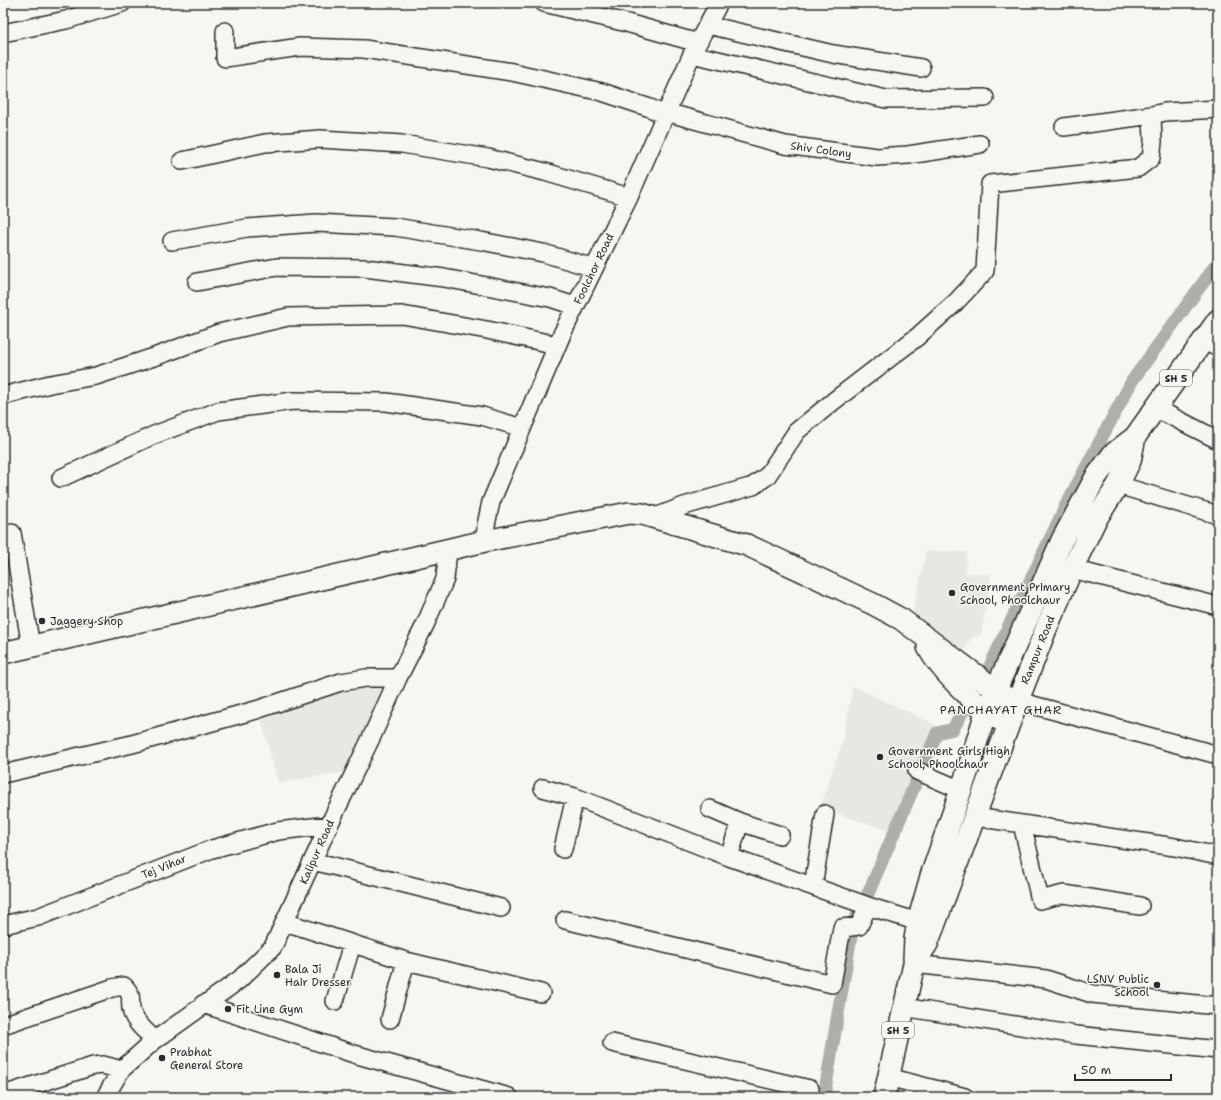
<svg xmlns="http://www.w3.org/2000/svg" width="1221" height="1100" viewBox="0 0 1221 1100" font-family="'Shantell Sans',sans-serif">
  <style>
    .built { fill: #e7e7e3 }
    .lines { fill: none; stroke-linecap: round; stroke-linejoin: round }
    .canal { stroke: #aeaeab; stroke-width: 13 }
    .minor-casing { stroke: #2b2b2b; stroke-width: 20 }
    .major-casing { stroke: #2b2b2b; stroke-width: 24 }
    .minor { stroke: #f6f6f2; stroke-width: 17 }
    .major { stroke: #f6f6f2; stroke-width: 21 }
    .poi-dot { fill: #2b2b2b; stroke: #f6f6f2; stroke-width: 1.5 }
    .labels { text-anchor: middle; dominant-baseline: central; stroke-width: 3; stroke-linejoin: round; paint-order: stroke }
    .shield { fill: #f6f6f2; stroke: #686867; stroke-width: 1 }
    .shield-label { font-size: 10px; font-weight: bold; fill: #2b2b2b }
    .street-label { font-size: 11px; fill: #2b2b2b; stroke: #f6f6f2 }
    .poi-label { font-size: 11px; fill: #2b2b2b; stroke: #f6f6f2; text-anchor: start }
    .neighbourhood-label { font-size: 12px; letter-spacing: 1px; fill: #2b2b2b; stroke: #f6f6f2 }
  </style>
  <rect width="100%" height="100%" fill="#f6f6f2"/>
  <filter id="ink" filterUnits="userSpaceOnUse"><feTurbulence type="fractalNoise" baseFrequency=".025" numOctaves="2"/><feDisplacementMap in="SourceGraphic" scale="8" xChannelSelector="R" yChannelSelector="G"/><feConvolveMatrix kernelMatrix="1 2 1 2 8 2 1 2 1" color-interpolation-filters="sRGB"/></filter>
  <g filter="url(#ink)">
    <!-- built -->
    <path class="built" d="M926 551 967 552 965 573 991 574 981 635 972 637 961 657 944 637 913 612Z
      M386 685 349 771 278 783 260 715 340 687Z
      M853 686 936 725 892 831 820 808 842 743Z"/>
    <g class="lines">
      <!-- canal -->
      <path class="canal" d="M980 687 1066 505 1132 381 1218 262
        M824 1097 853 924 867 896 937 733 953 729 968 702"/>
      <!-- minor casing -->
      <g class="minor-casing">
        <path id="minor" d="M544 3 627 23 698 43
          M708 25 833 54 921 68
          M225 31V58L300 47 364 49 512 72 602 92 650 108 665 115
          M3 33 66 20 122 3
          M692 54 886 99 985 98
          M666 112 785 145 877 157 908 155 980 144
          M1064 127 1152 115
          M182 161 265 143 321 139 402 144 488 158 545 172 629 197
          M172 241 247 228 316 223 395 227 481 241 543 253 594 268
          M197 282 277 267 365 268 444 278 550 298 575 306
          M1203 340 1218 348
          M3 396 50 384 96 376 157 356 219 333 288 317 402 315 487 330 557 345
          M1155 408 1218 440
          M61 478 154 435 218 411 293 401 386 402 482 416 522 428
          M1118 485 1218 515
          M653 518 684 506 753 486 767 476 797 431 835 400 917 337 956 302 985 271 990 184 1138 168 1151 158 1153 142 1152 115 1165 112 1218 109
          M12 533 31 647
          M485 541 486 525 491 502 562 334 629 197 692 54 719 3
          M1072 569 1218 606
          M1018 701 1218 755
          M917 771 961 790
          M3 774 132 744 256 710 341 682 366 678H398
          M543 788 575 797 729 857 868 906 918 922
          M710 809 740 822 780 835
          M975 817 1175 847 1218 856
          M1022 824 1040 900 1064 894 1140 906
          M563 849 575 797
          M729 857 740 822
          M313 861 501 908
          M813 886 825 814
          M565 920 832 984 842 928 859 926 868 906
          M285 922 406 961 541 993
          M3 925 38 917 212 849 278 831 329 825
          M914 964 1046 979 1092 994 1218 1006
          M335 1001 352 944
          M203 1004 354 1054 509 1097
          M903 1007 1076 1035 1218 1050
          M390 1019 406 961
          M3 1025 112 988 124 986C135 997 128 1000 132 1013 136 1024 147 1032 155 1040
          M612 1043 810 1089V1097
          M888 1077 965 1097
          M3 1095 93 1066 103 1065 121 1070
          M105 1097 121 1070 155 1040 239 980 273 947 329 825 373 734 398 678 425 625 445 579 448 549"/>
      </g>
      <!-- major casing -->
      <g class="major-casing">
        <path id="major" d="M928 647C939 669 976 706 998 719
          M3 653 485 541 629 513 642 514 747 545 873 604 901 619 1016 705
          M914 959 915 939 918 922 931 876 968 770 986 712 1062 540 1096 477 1113 454 1135 437
          M884 1097 914 964 927 944 934 926 1016 705 1046 629 1072 569 1095 521 1118 485 1130 461 1135 437 1218 320"/>
      </g>
      <!-- minor -->
      <use href="#minor" class="minor"/>
      <!-- major -->
      <use href="#major" class="major"/>
    </g>
  </g>
  <!-- markers -->
  <g class="poi-dot">
    <circle cx="952" cy="593" r="4"/>
    <circle cx="42" cy="621" r="4"/>
    <circle cx="880" cy="757" r="4"/>
    <circle cx="277" cy="975" r="4"/>
    <circle cx="1157" cy="985" r="4"/>
    <circle cx="228" cy="1009" r="4"/>
    <circle cx="162" cy="1058" r="4"/>
  </g>
  <g class="labels">
    <!-- shield labels -->
    <g class="shield">
      <rect x="1160" y="370" width="32" height="16" rx="3"/>
      <rect x="882" y="1022" width="32" height="16" rx="3"/>
    </g>
    <g class="shield-label">
      <text x="1176" y="378">SH 5</text>
      <text x="898" y="1030">SH 5</text>
    </g>
    <!-- street labels -->
    <g class="street-label">
      <text transform="translate(821 150) rotate(8)">Shiv Colony</text>
      <text transform="translate(594 269) rotate(-64)">Foolchor Road</text>
      <text transform="translate(1038 650) rotate(-68)">Rampur Road</text>
      <text transform="translate(317 852) rotate(-66)">Kalipur Road</text>
      <text transform="translate(164 867) rotate(-22)">Tej Vihar</text>
    </g>
    <!-- poi labels -->
    <g class="poi-label">
      <text x="960" y="587">Government Primary<tspan x="960" dy="13">School, Phoolchaur</tspan></text>
      <text x="50" y="621">Jaggery Shop</text>
      <text x="888" y="751">Government Girls High<tspan x="888" dy="13">School, Phoolchaur</tspan></text>
      <text x="285" y="969">Bala Ji<tspan x="285" dy="13">Hair Dresser</tspan></text>
      <text x="1149" y="979" text-anchor="end">LSNV Public<tspan x="1149" dy="13">School</tspan></text>
      <text x="236" y="1009">Fit Line Gym</text>
      <text x="170" y="1052">Prabhat<tspan x="170" dy="13">General Store</tspan></text>
    </g>
    <!-- neighbourhood labels -->
    <g class="neighbourhood-label">
      <text x="1001" y="710">PANCHAYAT GHAR</text>
    </g>
  </g>
  <!-- margin -->
  <rect width="1221" height="1100" fill="none" stroke="#f6f6f2" stroke-width="16"/>
  <rect x="8" y="8" width="1205" height="1084" fill="none" stroke="#2b2b2b" stroke-width="1.5" filter="url(#ink)"/>
  <!-- scale -->
  <path d="M1075 1074v6h96v-6" fill="none" stroke="#2b2b2b" stroke-width="2"/>
  <text x="1081" y="1074" font-size="12" fill="#2b2b2b" stroke="#f6f6f2" stroke-width="3" paint-order="stroke">50 m</text>
</svg>
